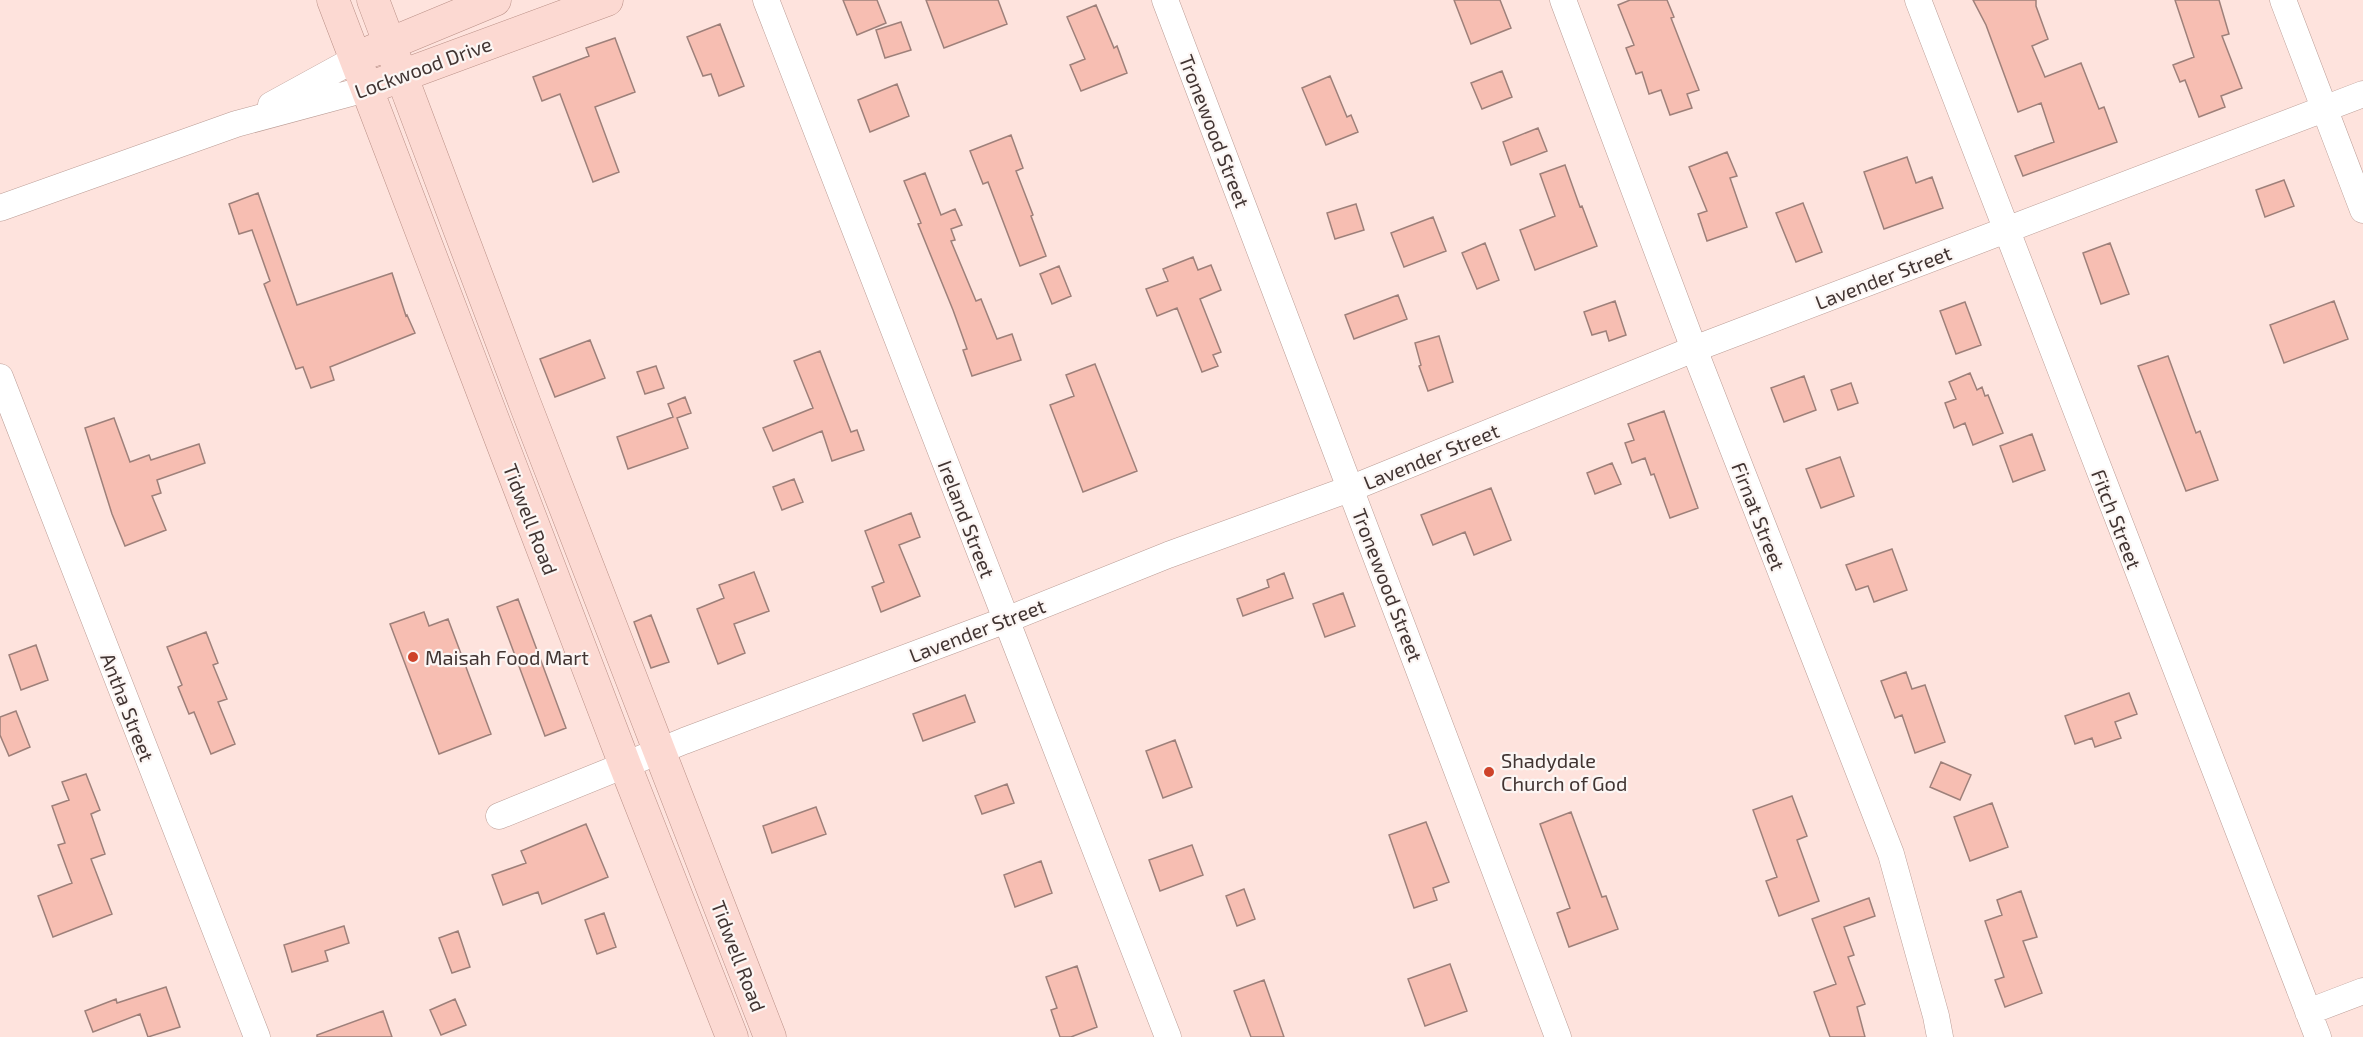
<svg xmlns="http://www.w3.org/2000/svg" width="2363" height="1037" viewBox="0 0 2363 1037" font-family="'Exo 2',sans-serif">
  <style>
    .building { fill: #f7beb2; stroke: #9e807a; stroke-width: 1.5 }
    .lines { fill: none; stroke-linecap: round; stroke-linejoin: round }
    .minor-casing { stroke: #ba9c95; stroke-width: 27 }
    .major-casing { stroke: #b98f86; stroke-width: 33 }
    .minor { stroke: #fff; stroke-width: 26 }
    .major { stroke: #fcd9d2; stroke-width: 32 }
    .poi-dot { fill: #ce432a; stroke: #fcf6f4; stroke-width: 2 }
    .labels { text-anchor: middle; dominant-baseline: central; stroke-width: 4.5; stroke-linejoin: round; paint-order: stroke }
    .street-label { font-size: 20px; fill: #413432; stroke: #fcf6f4 }
    .poi-label { font-size: 20px; fill: #413432; stroke: #fcf6f4; text-anchor: start }
  </style>
  <rect width="100%" height="100%" fill="#fee3dd"/>
  <!-- building -->
  <path class="building" d="M843 0H877L886 23 857 35Z
    M926 0H998L1007 24 944 48Z
    M1454 0H1500L1511 28 1471 44Z
    M1630 0H1667L1674 17 1671 18 1699 90 1687 94 1692 108 1670 115 1661 90 1649 94 1642 72 1636 74 1626 48 1634 45 1618 5Z
    M1973 0H2036V6L2048 39 2032 46 2045 77 2081 63 2099 109 2104 107 2117 142 2023 176 2015 156 2054 142 2041 103 2018 112 1986 25Z
    M2175 0H2219L2229 34 2222 36 2242 88 2221 96 2225 107 2199 117 2185 80 2180 82 2173 65 2194 57Z
    M1096 5 1114 48 1117 46 1127 73 1081 91 1070 65 1085 59 1067 17Z
    M901 22 911 50 885 58 876 30Z
    M720 24 744 86 719 96 711 74 703 76 687 37Z
    M615 38 635 92 595 107 619 172 593 182 560 94 542 101 533 77 589 56 586 48Z
    M1502 71 1512 97 1482 109 1471 83Z
    M1330 76 1347 117 1351 115 1358 132 1326 145 1302 88Z
    M897 84 909 116 870 132 858 100Z
    M1538 128 1547 151 1511 165 1503 142Z
    M1011 135 1023 168 1016 171 1033 215 1031 216 1046 256 1020 266 988 182 983 184 970 151Z
    M1727 152 1737 176 1730 178 1747 227 1707 241 1698 214 1707 211 1689 167Z
    M1907 157 1916 183 1932 177 1943 208 1884 229 1864 172Z
    M1565 165 1580 207 1582 206 1597 246 1535 270 1520 230 1555 216 1540 174Z
    M925 173 941 215 955 209 962 225 951 229 955 240 951 241 976 301 981 299 997 339 1012 334 1021 360 972 376 963 350 967 349 953 310 918 224 921 223 904 181Z
    M2284 180 2294 206 2265 217 2256 190Z
    M258 193 297 305 392 273 406 316 407 315 415 333 330 367 334 380 311 388 303 367 296 369 264 284 270 281 252 230 239 234 229 204Z
    M1803 203 1822 252 1796 262 1776 213Z
    M1356 204 1364 230 1335 239 1327 213Z
    M1433 217 1446 251 1404 267 1391 233Z
    M1485 243 1499 280 1477 289 1462 253Z
    M2110 243 2129 294 2101 304 2083 253Z
    M1193 257 1198 270 1211 265 1221 290 1200 299 1221 352 1213 355 1218 366 1202 372 1177 308 1157 316 1146 289 1168 281 1163 269Z
    M1059 266 1071 296 1052 304 1040 274Z
    M1398 295 1407 319 1354 339 1345 315Z
    M1615 301 1626 335 1609 341 1606 331 1592 335 1584 312Z
    M2334 301 2348 339 2284 363 2270 325Z
    M1965 302 1981 345 1956 354 1940 311Z
    M1439 336 1453 382 1428 391 1419 366 1421 365 1415 343Z
    M590 340 605 378 555 397 540 359Z
    M820 351 851 432 857 430 864 450 832 461 822 431 773 451 763 428 813 408 794 361Z
    M2168 356 2196 433 2200 431 2218 480 2186 491 2138 366Z
    M1095 364 1137 471 1083 492 1050 405 1074 396 1066 375Z
    M656 366 664 388 645 394 637 372Z
    M1970 373 1977 390 1982 387 1985 396 1988 395 2003 433 1973 445 1965 423 1954 428 1945 403 1956 399 1949 382Z
    M1804 376 1816 410 1784 422 1771 388Z
    M1851 383 1858 403 1838 410 1831 390Z
    M685 397 691 413 677 418 688 448 628 469 617 437 673 417 668 404Z
    M1664 411 1698 508 1670 518 1654 474 1651 475 1645 458 1632 463 1625 443 1634 440 1628 424Z
    M114 418 130 462 149 455 151 460 199 444 205 463 157 480 161 493 152 496 166 530 125 546 112 514 85 428Z
    M2032 434 2045 470 2013 482 2000 446Z
    M1840 457 1854 496 1821 508 1806 469Z
    M1612 463 1621 484 1595 494 1587 473Z
    M794 479 803 502 782 510 773 487Z
    M1491 488 1511 540 1474 555 1465 532 1433 545 1421 515Z
    M911 513 920 537 899 545 920 596 881 612 872 587 884 582 865 531Z
    M1892 549 1907 590 1874 602 1868 586 1856 590 1846 565Z
    M754 572 769 611 734 624 745 653 718 664 697 609 724 598 719 585Z
    M1284 573 1293 598 1243 616 1237 599 1269 587 1267 580Z
    M1343 593 1355 626 1325 637 1313 604Z
    M518 599 566 728 545 736 497 607Z
    M424 612 429 626 448 619 491 734 439 754 390 624Z
    M651 615 669 662 651 668 634 622Z
    M206 632 218 663 213 665 227 699 218 702 235 744 211 754 194 712 189 714 178 687 182 685 167 647Z
    M36 645 48 680 21 690 9 655Z
    M1906 672 1912 689 1925 685 1945 742 1915 753 1902 715 1895 718 1881 681Z
    M2129 693 2137 714 2115 722 2121 738 2095 747 2092 738 2075 744 2065 716Z
    M965 695 975 722 923 741 913 714Z
    M16 711 30 747 9 756 0 735V717Z
    M1175 740 1192 787 1163 798 1146 751Z
    M1941 762 1971 775 1960 800 1930 787Z
    M86 774 100 810 91 814 105 854 91 859 112 914 53 937 38 896 72 883 58 845 65 843 52 806 69 800 62 782Z
    M1007 784 1014 803 982 814 975 796Z
    M1792 796 1807 836 1797 840 1819 901 1779 916 1766 881 1777 877 1753 810Z
    M1992 803 2008 847 1970 861 1954 817Z
    M816 807 826 834 772 853 763 826Z
    M1571 812 1602 897 1606 896 1618 929 1569 947 1557 913 1570 908 1540 824Z
    M1426 822 1449 882 1433 888 1437 900 1414 908 1389 835Z
    M586 824 608 877 542 904 538 892 503 905 492 875 526 863 521 851Z
    M1192 845 1203 875 1160 891 1149 860Z
    M1041 861 1052 893 1015 907 1004 875Z
    M1244 889 1255 919 1237 926 1226 896Z
    M2021 891 2037 937 2023 941 2042 993 2005 1007 1995 980 2004 977 1985 921 2002 915 1997 900Z
    M1869 898 1875 916 1844 927 1854 955 1848 957 1865 1004 1857 1007 1865 1037H1830L1814 992 1836 984 1812 919Z
    M604 913 616 947 597 954 585 920Z
    M344 926 349 943 325 951 328 961 292 972 284 945Z
    M458 931 470 967 452 973 439 938Z
    M1450 964 1467 1011 1425 1026 1408 979Z
    M1077 966 1097 1027 1071 1037H1060L1051 1010 1057 1008 1046 977Z
    M1264 980 1284 1037H1251L1234 991Z
    M166 987 180 1027 148 1037 140 1014 93 1032 85 1011 116 999 117 1003Z
    M455 999 466 1025 441 1035 430 1010Z
    M383 1011 392 1037H317V1035Z"/>
  <g class="lines">
    <!-- minor casing -->
    <g class="minor-casing">
      <path id="minor" d="M766 0 1168 1037
        M1165 0 1558 1037
        M1563 0 1694 349 1891 854 1936 1016 1940 1037
        M1918 0 2318 1037
        M2283 0 2363 210
        M271 105 355 59
        M0 208 236 124 366 89
        M0 377 257 1037
        M499 816 684 741 1006 620 1168 555 1352 488 1694 349 2363 94
        M2308 1012 2363 991"/>
    </g>
    <!-- major casing -->
    <g class="major-casing">
      <path id="major" d="M333 0 625 765 732 1037
        M373 0 525 404 770 1037
        M372 51 495 0
        M382 83 607 0"/>
    </g>
    <!-- minor -->
    <use href="#minor" class="minor"/>
    <!-- major -->
    <use href="#major" class="major"/>
  </g>
  <!-- markers -->
  <g class="poi-dot">
    <circle cx="413" cy="657" r="6"/>
    <circle cx="1489" cy="772" r="6"/>
  </g>
  <g class="labels">
    <!-- street labels -->
    <g class="street-label">
      <text transform="translate(423 67) rotate(-20)">Lockwood Drive</text>
      <text transform="translate(1215 131) rotate(69)">Tronewood Street</text>
      <text transform="translate(1883 277) rotate(-21)">Lavender Street</text>
      <text transform="translate(1431 456) rotate(-22)">Lavender Street</text>
      <text transform="translate(1759 516) rotate(69)">Firnat Street</text>
      <text transform="translate(531 519) rotate(69)">Tidwell Road</text>
      <text transform="translate(967 519) rotate(69)">Ireland Street</text>
      <text transform="translate(2117 519) rotate(69)">Fitch Street</text>
      <text transform="translate(1388 585) rotate(69)">Tronewood Street</text>
      <text transform="translate(977 630) rotate(-21)">Lavender Street</text>
      <text transform="translate(128 707) rotate(69)">Antha Street</text>
      <text transform="translate(739 956) rotate(69)">Tidwell Road</text>
    </g>
    <!-- poi labels -->
    <g class="poi-label">
      <text x="425" y="657">Maisah Food Mart</text>
      <text x="1501" y="760">Shadydale<tspan x="1501" dy="23">Church of God</tspan></text>
    </g>
  </g>
</svg>
